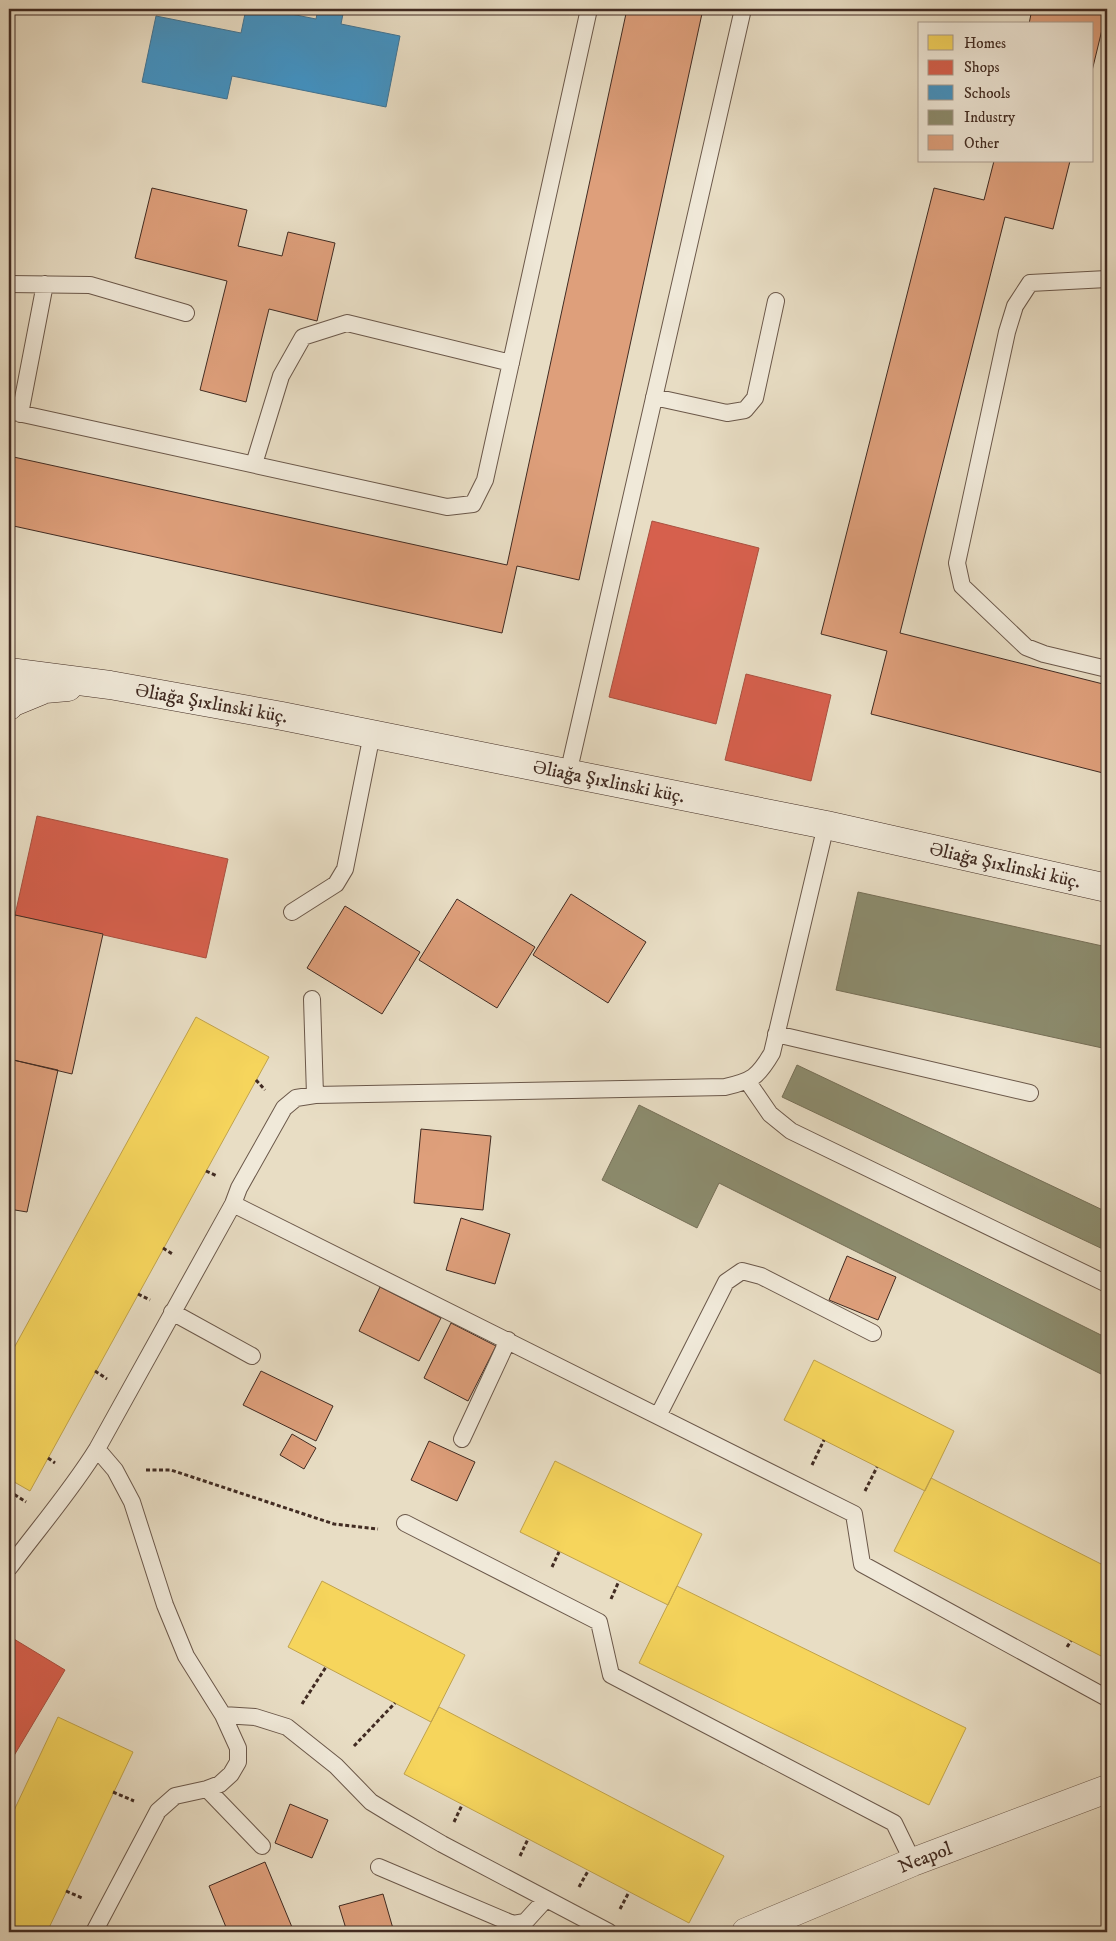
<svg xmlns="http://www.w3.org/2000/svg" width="1116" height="1941" viewBox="0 0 1116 1941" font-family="'IM FELL DW Pica',serif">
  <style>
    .homes { fill: #f6d55c; stroke: #c0a24b }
    .shops { fill: #d6604d; stroke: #a95040 }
    .schools { fill: #4393c3; stroke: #427493 }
    .industry { fill: #8c8c6e; stroke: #766f57 }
    .building { fill: #de9f7b; stroke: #412b22 }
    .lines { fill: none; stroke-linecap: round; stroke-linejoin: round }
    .lane-casing { stroke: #6b584a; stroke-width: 18 }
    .street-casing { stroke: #6b584a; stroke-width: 29 }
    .secondary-casing { stroke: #412b22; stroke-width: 29 }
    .path { stroke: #412b22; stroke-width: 3; stroke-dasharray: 4 2.5; stroke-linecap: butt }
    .lane { stroke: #f0e9d9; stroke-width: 16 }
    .street { stroke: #f0e9d9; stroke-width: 28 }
    .secondary { stroke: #f0e9d9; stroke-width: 28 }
    .labels { text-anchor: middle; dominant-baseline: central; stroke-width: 5; stroke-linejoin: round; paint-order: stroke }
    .street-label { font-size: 19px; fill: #412b22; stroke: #f0e9d9 }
  </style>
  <rect width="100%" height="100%" fill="#e8ddc4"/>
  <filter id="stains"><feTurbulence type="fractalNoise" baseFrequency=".004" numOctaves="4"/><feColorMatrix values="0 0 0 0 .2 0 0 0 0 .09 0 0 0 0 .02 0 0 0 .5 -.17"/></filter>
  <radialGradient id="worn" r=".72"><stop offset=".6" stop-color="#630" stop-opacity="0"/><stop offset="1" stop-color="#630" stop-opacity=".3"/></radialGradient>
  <!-- homes -->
  <path class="homes" d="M196 1017 269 1057 30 1491 9 1479V1357Z
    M814 1360 954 1431 925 1491 784 1420Z
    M555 1461 702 1534 668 1605 520 1532Z
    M931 1478 1107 1567V1659L894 1551Z
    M322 1581 465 1655 431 1722 288 1647Z
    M677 1586 966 1728 929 1805 639 1663Z
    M439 1707 724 1856 689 1923 404 1774Z
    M58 1717 133 1752 47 1932H9V1821Z"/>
  <!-- shops -->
  <path class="shops" d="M652 521 759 548 716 724 609 697Z
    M746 674 831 695 811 781 725 760Z
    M37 816 228 859 206 958 15 915Z
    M9 1636 65 1670 9 1764Z"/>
  <!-- schools -->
  <path class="schools" d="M246 9H266L316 19 318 9H344L341 24 400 36 386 107 232 76 227 99 142 82 156 16 241 33Z"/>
  <!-- industry -->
  <path class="industry" d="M858 892 1107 947V1049L836 990Z
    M797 1065 1107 1212V1251L782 1097Z
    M639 1105 1107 1338V1377L719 1183 697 1228 602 1180Z"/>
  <!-- building -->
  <path class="building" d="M627 9H703L579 580 517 566 502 633 9 525V456L507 565Z
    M1032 9H1107L1092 71V24H1029Z
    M994 161H1070L1053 229 1005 217 900 633 1107 685V774L871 714 887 651 821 634 934 188 984 200Z
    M152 188 247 210 238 246 282 256 288 232 335 243 317 321 269 309 246 402 200 390 227 281 135 258Z
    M571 894 646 942 608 1003 533 955Z
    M457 899 535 947 497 1008 419 960Z
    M345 906 420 952 382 1014 307 968Z
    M15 915 103 934 72 1074 9 1059V944Z
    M9 1059 58 1070 27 1212 9 1209Z
    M421 1129 491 1136 483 1210 414 1203Z
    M461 1218 510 1234 495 1284 446 1270Z
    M847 1256 896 1277 878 1320 829 1300Z
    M380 1287 441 1318 419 1361 359 1331Z
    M451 1323 496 1346 468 1401 424 1378Z
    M261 1371 333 1406 316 1441 243 1405Z
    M292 1434 316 1448 304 1469 280 1455Z
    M429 1441 475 1462 457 1501 411 1480Z
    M290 1804 328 1820 312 1858 275 1843Z
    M265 1862 294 1932H228L209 1886Z
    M383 1894 394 1932H347L339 1906Z"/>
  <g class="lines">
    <!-- lane casing -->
    <g class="lane-casing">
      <path id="lane" d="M1107 279 1030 283 1015 306 1007 332 957 563 962 586 1026 647 1044 654 1107 669
        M9 284 90 285 186 313
        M654 397 727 413 745 410 755 398 776 301
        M9 411 447 507 473 504 485 480 589 9
        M20 414 45 284
        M254 464 281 376 303 337 347 323 511 363
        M568 774 743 9
        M292 912 336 884 345 869 372 734
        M312 999 315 1095
        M776 1034 1030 1093
        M748 1082 770 1114 791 1131 1107 1284
        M233 1204 854 1514 862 1564 1107 1698
        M172 1312 252 1356
        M658 1416 726 1282 742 1271 761 1276 873 1333
        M462 1439 508 1340
        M405 1523 599 1622 611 1675 894 1823 913 1862
        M9 1568C38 1529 71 1491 97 1449L233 1204 239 1188 284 1108 296 1098 315 1095 725 1087C752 1081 758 1077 772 1053L826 825
        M223 1715 255 1717 287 1727 336 1766 371 1802 394 1816 442 1844 609 1932
        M207 1789 262 1846
        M379 1867 513 1924 525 1922 546 1899
        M94 1932 158 1811 175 1796 207 1789 220 1784 231 1774 238 1762V1748L223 1715 186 1656 165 1605 132 1502 115 1470 97 1449"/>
    </g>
    <!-- street casing -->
    <g class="street-casing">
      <g id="street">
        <path id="s1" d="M746 1932 913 1862 1107 1789"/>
      </g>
    </g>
    <!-- secondary casing -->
    <g class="secondary-casing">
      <g id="secondary">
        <path id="s2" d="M9 672 110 685 282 716 826 825 1107 888"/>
        <path d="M9 706 11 703 45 689 68 687"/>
      </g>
    </g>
    <!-- path -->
    <path class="path" d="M256 1080 265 1090
      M206 1171 217 1176
      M163 1248 174 1255
      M138 1294 150 1300
      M95 1371 107 1379
      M48 1458 55 1463
      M812 1465 824 1440
      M146 1470H171L334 1524 378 1529
      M9 1491 26 1502
      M865 1491 877 1467
      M552 1567 559 1552
      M611 1599 619 1581
      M1067 1647 1071 1641
      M302 1704 326 1667
      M354 1746 395 1703
      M113 1792 134 1801
      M454 1822 462 1805
      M520 1856 528 1839
      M579 1887 588 1871
      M66 1891 82 1898
      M620 1909 629 1892"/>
    <!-- lane -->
    <use href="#lane" class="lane"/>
    <!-- street -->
    <use href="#street" class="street"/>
    <!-- secondary -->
    <use href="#secondary" class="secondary"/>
  </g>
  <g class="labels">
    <!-- street labels -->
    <g class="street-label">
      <text stroke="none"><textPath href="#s2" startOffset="205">Əliağa Şıxlinski küç.</textPath></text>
      <text stroke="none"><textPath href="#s2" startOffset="610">Əliağa Şıxlinski küç.</textPath></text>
      <text stroke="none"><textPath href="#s2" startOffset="1015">Əliağa Şıxlinski küç.</textPath></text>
      <text stroke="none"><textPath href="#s1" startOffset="194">Neapol</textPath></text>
    </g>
  </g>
  <!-- margin -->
  <rect width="1116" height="1941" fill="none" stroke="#e8ddc4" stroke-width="30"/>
  <rect x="10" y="10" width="1096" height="1921" fill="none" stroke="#412b22" stroke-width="2.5"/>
  <rect x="15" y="15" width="1086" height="1911" fill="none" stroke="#412b22"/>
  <!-- legend -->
  <rect x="918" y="22" width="175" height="140" fill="#f0e9d9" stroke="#aa9d90"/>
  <rect x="928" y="35" width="25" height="15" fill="#f6d55c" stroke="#aa9d90"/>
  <text x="964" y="48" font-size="15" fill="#412b22">Homes</text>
  <rect x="928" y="60" width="25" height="15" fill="#d6604d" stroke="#aa9d90"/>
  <text x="964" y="72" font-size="15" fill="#412b22">Shops</text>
  <rect x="928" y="85" width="25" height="15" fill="#4393c3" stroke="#aa9d90"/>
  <text x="964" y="98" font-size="15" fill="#412b22">Schools</text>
  <rect x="928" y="110" width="25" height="15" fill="#8c8c6e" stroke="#aa9d90"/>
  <text x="964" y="122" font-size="15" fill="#412b22">Industry</text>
  <rect x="928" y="135" width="25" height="15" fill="#de9f7b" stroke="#aa9d90"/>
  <text x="964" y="148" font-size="15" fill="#412b22">Other</text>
  <rect width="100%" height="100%" filter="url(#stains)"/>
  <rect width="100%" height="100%" fill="url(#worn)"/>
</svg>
